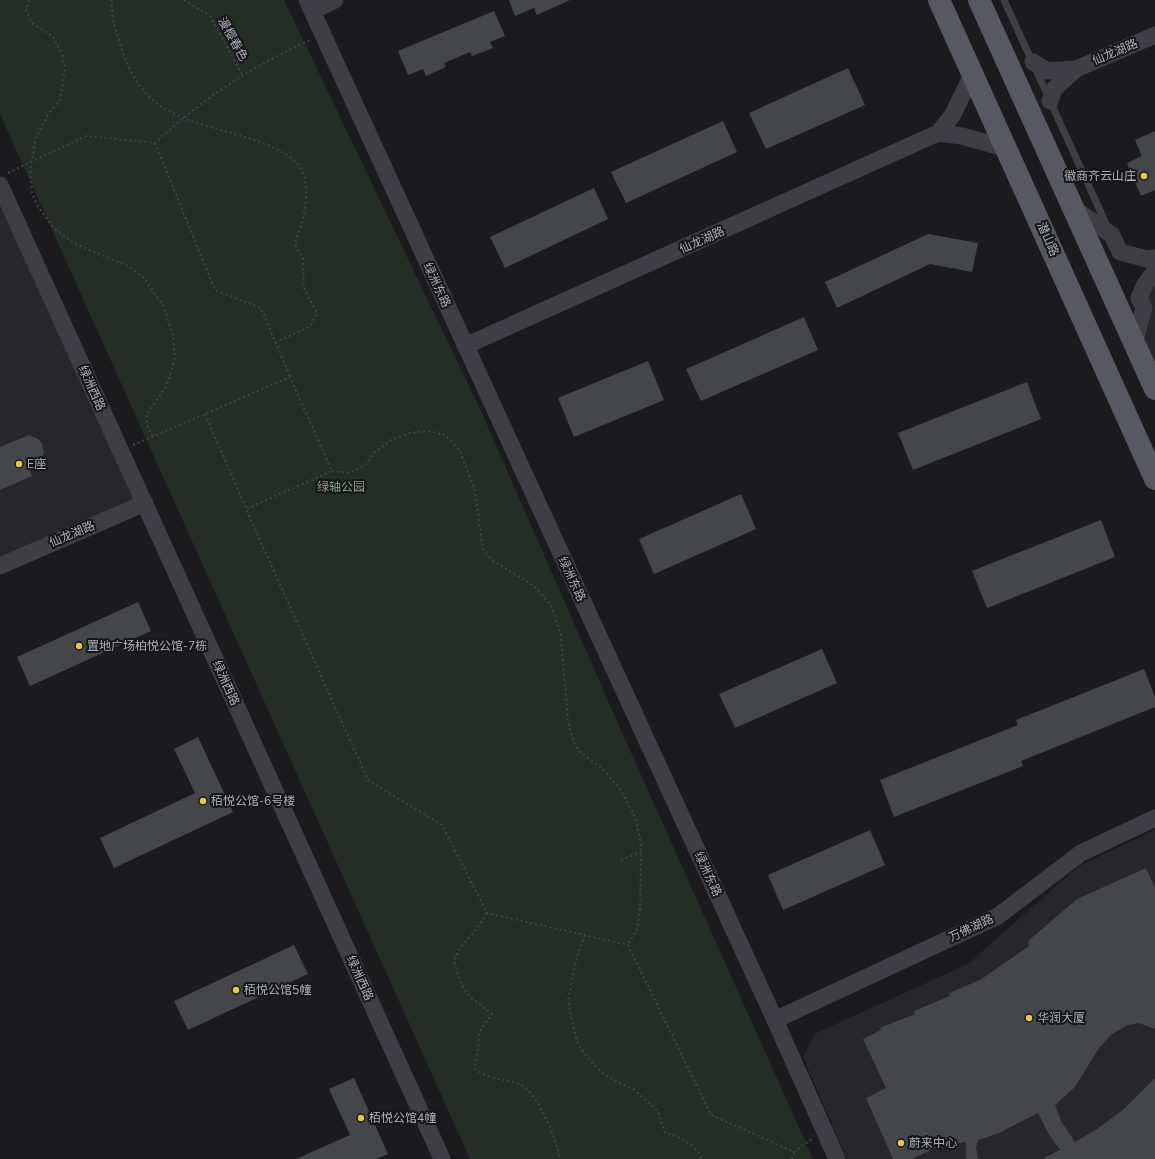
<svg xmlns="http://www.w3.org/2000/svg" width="1155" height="1159" viewBox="0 0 1155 1159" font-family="'Nunito Sans','Noto Sans SC',sans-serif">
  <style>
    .built { fill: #27272a }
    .green { fill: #252d27 }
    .building { fill: #45464a }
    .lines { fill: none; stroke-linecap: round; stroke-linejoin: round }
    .path { stroke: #424349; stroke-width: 2; stroke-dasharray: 2 3; stroke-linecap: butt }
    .service { stroke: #3e3e44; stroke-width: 7 }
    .tertiary { stroke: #3e3e44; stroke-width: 17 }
    .primary { stroke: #585960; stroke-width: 22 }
    .poi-dot { fill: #e4c74c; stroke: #161618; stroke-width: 1.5 }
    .labels { text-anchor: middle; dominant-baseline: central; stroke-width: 4; stroke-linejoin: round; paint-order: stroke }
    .street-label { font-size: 12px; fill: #afb1bb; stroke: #161618 }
    .poi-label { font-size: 12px; fill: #afb1bb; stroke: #161618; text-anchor: start }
    .park-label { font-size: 12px; fill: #87a48d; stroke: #161618 }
  </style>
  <rect width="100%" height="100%" fill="#1b1b1d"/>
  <!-- built -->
  <path class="built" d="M0 185 145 503 0 566Z
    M1155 271V389L1134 343Z
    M1155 830V1159H847L803 1057 814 1034 968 964 1079 866Z"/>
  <!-- green -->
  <path class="green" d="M0 0H284L481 411 616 719 813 1159H470L0 114Z"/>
  <!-- building -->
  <path class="building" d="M509 0H570L537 15 534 8 515 16Z
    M494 11 505 36 490 42 493 48 472 56 470 52 444 63 446 67 426 76 423 69 408 75 398 51Z
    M848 68 865 105 766 149 749 113Z
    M723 121 737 152 626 203 611 172Z
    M1155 131V190L1141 196 1127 163 1142 156 1135 140Z
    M594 188 608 219 505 268 490 237Z
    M928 234 978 243 972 272 930 264 837 308 825 282Z
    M804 317 818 350 701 401 686 369Z
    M648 361 664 400 574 437 558 398Z
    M1027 382 1041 419 913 470 898 433Z
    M29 435 38 439 42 443 44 453 42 458 29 469 32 476 0 490V447Z
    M741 494 756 529 654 574 639 539Z
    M1101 520 1115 557 987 608 972 571Z
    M138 602 151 631 30 686 17 657Z
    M822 649 837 683 735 728 719 694Z
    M1144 669 1155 697V707L1021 761 1023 766 894 817 880 780 1018 725 1016 720Z
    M198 737 233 812 114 868 100 838 195 793 174 749Z
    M870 830 885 865 783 910 768 875Z
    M1146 868 1155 888V1029L1139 1023 1128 1025 1112 1034 1099 1048 1075 1087 1055 1105 1061 1121 1075 1142 1097 1129 1124 1109 1155 1078V1159H1042L1060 1150 1048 1133 1038 1113 999 1133 978 1140 976 1148 978 1159H966V1142L950 1145 948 1142 912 1159H893L866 1098 886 1088 863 1039 881 1030 880 1028 915 1014 914 1011 950 996 949 993 980 980 1029 946 1028 941 1077 899Z
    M294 945 308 974 188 1030 174 1001Z
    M354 1078 388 1154 376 1159H296L350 1135 329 1089Z"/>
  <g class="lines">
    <!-- path -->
    <path class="path" d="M29 0 26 10 32 23 53 37 63 56 65 70 60 100 48 115 36 137 30 170 32 193 38 207 54 228 75 244 128 266 143 277 163 305 173 336 175 356 172 369 166 387 147 414V425L153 437
      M112 0C110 17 118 35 122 50 147 129 211 120 272 147 283 152 295 158 301 169 310 185 306 209 301 225 298 234 295 239 296 248L303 257 304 288 317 313 311 325 307 328 276 342
      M184 0 210 16 243 76
      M155 143 215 290 261 308 290 376
      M8 173 86 136 155 143C200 101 254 64 311 40
      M205 414 246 508
      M133 445 290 377 332 471 246 509 368 780 442 825 487 913 628 945 711 1115 794 1152 813 1138
      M332 471 348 473 364 466 375 452 391 440 410 433 429 431 445 435 460 451 475 491 483 549 492 560 534 586 551 605 561 636 568 722 574 743 580 752 600 767 619 787 635 817 641 843 640 911 637 929 628 945
      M621 860 641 852
      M487 913 475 931 459 949 454 961 462 985 470 997 492 1014 480 1031 475 1069C488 1079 504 1079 519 1084 538 1091 557 1141 560 1159
      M585 935 577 957 568 1000 573 1026 578 1044 588 1058 600 1071 615 1081 633 1089 658 1111 665 1133C681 1137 695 1144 702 1159
      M792 1159 794 1152"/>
    <!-- service -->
    <path class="service" d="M1004 0 1108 228"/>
    <!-- tertiary -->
    <path class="tertiary" d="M307 0 775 1020 837 1159
      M312 11 335 0
      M1033 62 1047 71 1076 69 1054 89 1050 101
      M1076 69 1155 35
      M972 75 952 116 938 133 962 136 1008 149
      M0 185 442 1159
      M1072 207 1112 235 1120 252 1147 259 1155 258
      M1134 343 1144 308 1139 298 1144 286 1155 271
      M465 346 938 133
      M0 566 145 503
      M775 1020 998 916 1081 853 1155 818"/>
    <!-- primary -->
    <path class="primary" d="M939 0 1155 479
      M979 0 1155 389"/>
  </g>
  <!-- markers -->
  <g class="poi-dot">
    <circle cx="1144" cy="176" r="4"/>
    <circle cx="19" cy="464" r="4"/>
    <circle cx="79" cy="646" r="4"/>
    <circle cx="203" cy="801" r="4"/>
    <circle cx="236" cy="990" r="4"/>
    <circle cx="1029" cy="1018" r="4"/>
    <circle cx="361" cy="1118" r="4"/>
    <circle cx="901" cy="1143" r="4"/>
  </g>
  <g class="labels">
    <!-- street labels -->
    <g class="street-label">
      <text transform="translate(233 39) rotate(61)">漫樱春色</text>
      <text transform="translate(1115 52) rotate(-23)">仙龙湖路</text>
      <text transform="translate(1048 239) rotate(66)">潜山路</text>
      <text transform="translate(702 240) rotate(-24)">仙龙湖路</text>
      <text transform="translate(437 285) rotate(65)">绿洲东路</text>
      <text transform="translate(92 388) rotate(66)">绿洲西路</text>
      <text transform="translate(72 534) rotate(-23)">仙龙湖路</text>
      <text transform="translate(572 579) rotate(65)">绿洲东路</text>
      <text transform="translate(226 683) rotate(66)">绿洲西路</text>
      <text transform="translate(708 874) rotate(65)">绿洲东路</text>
      <text transform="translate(971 928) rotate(-25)">万佛湖路</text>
      <text transform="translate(360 978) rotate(66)">绿洲西路</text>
    </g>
    <!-- poi labels -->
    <g class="poi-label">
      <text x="1136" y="176" text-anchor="end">徽商齐云山庄</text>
      <text x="27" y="464">E座</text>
      <text x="87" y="646">置地广场柏悦公馆-7栋</text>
      <text x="211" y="801">栢悦公馆-6号楼</text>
      <text x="244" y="990">栢悦公馆5幢</text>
      <text x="1037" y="1018">华润大厦</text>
      <text x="369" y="1118">栢悦公馆4幢</text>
      <text x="909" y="1143">蔚来中心</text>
    </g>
    <!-- park labels -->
    <g class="park-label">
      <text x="341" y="487">绿轴公园</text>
    </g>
  </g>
</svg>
